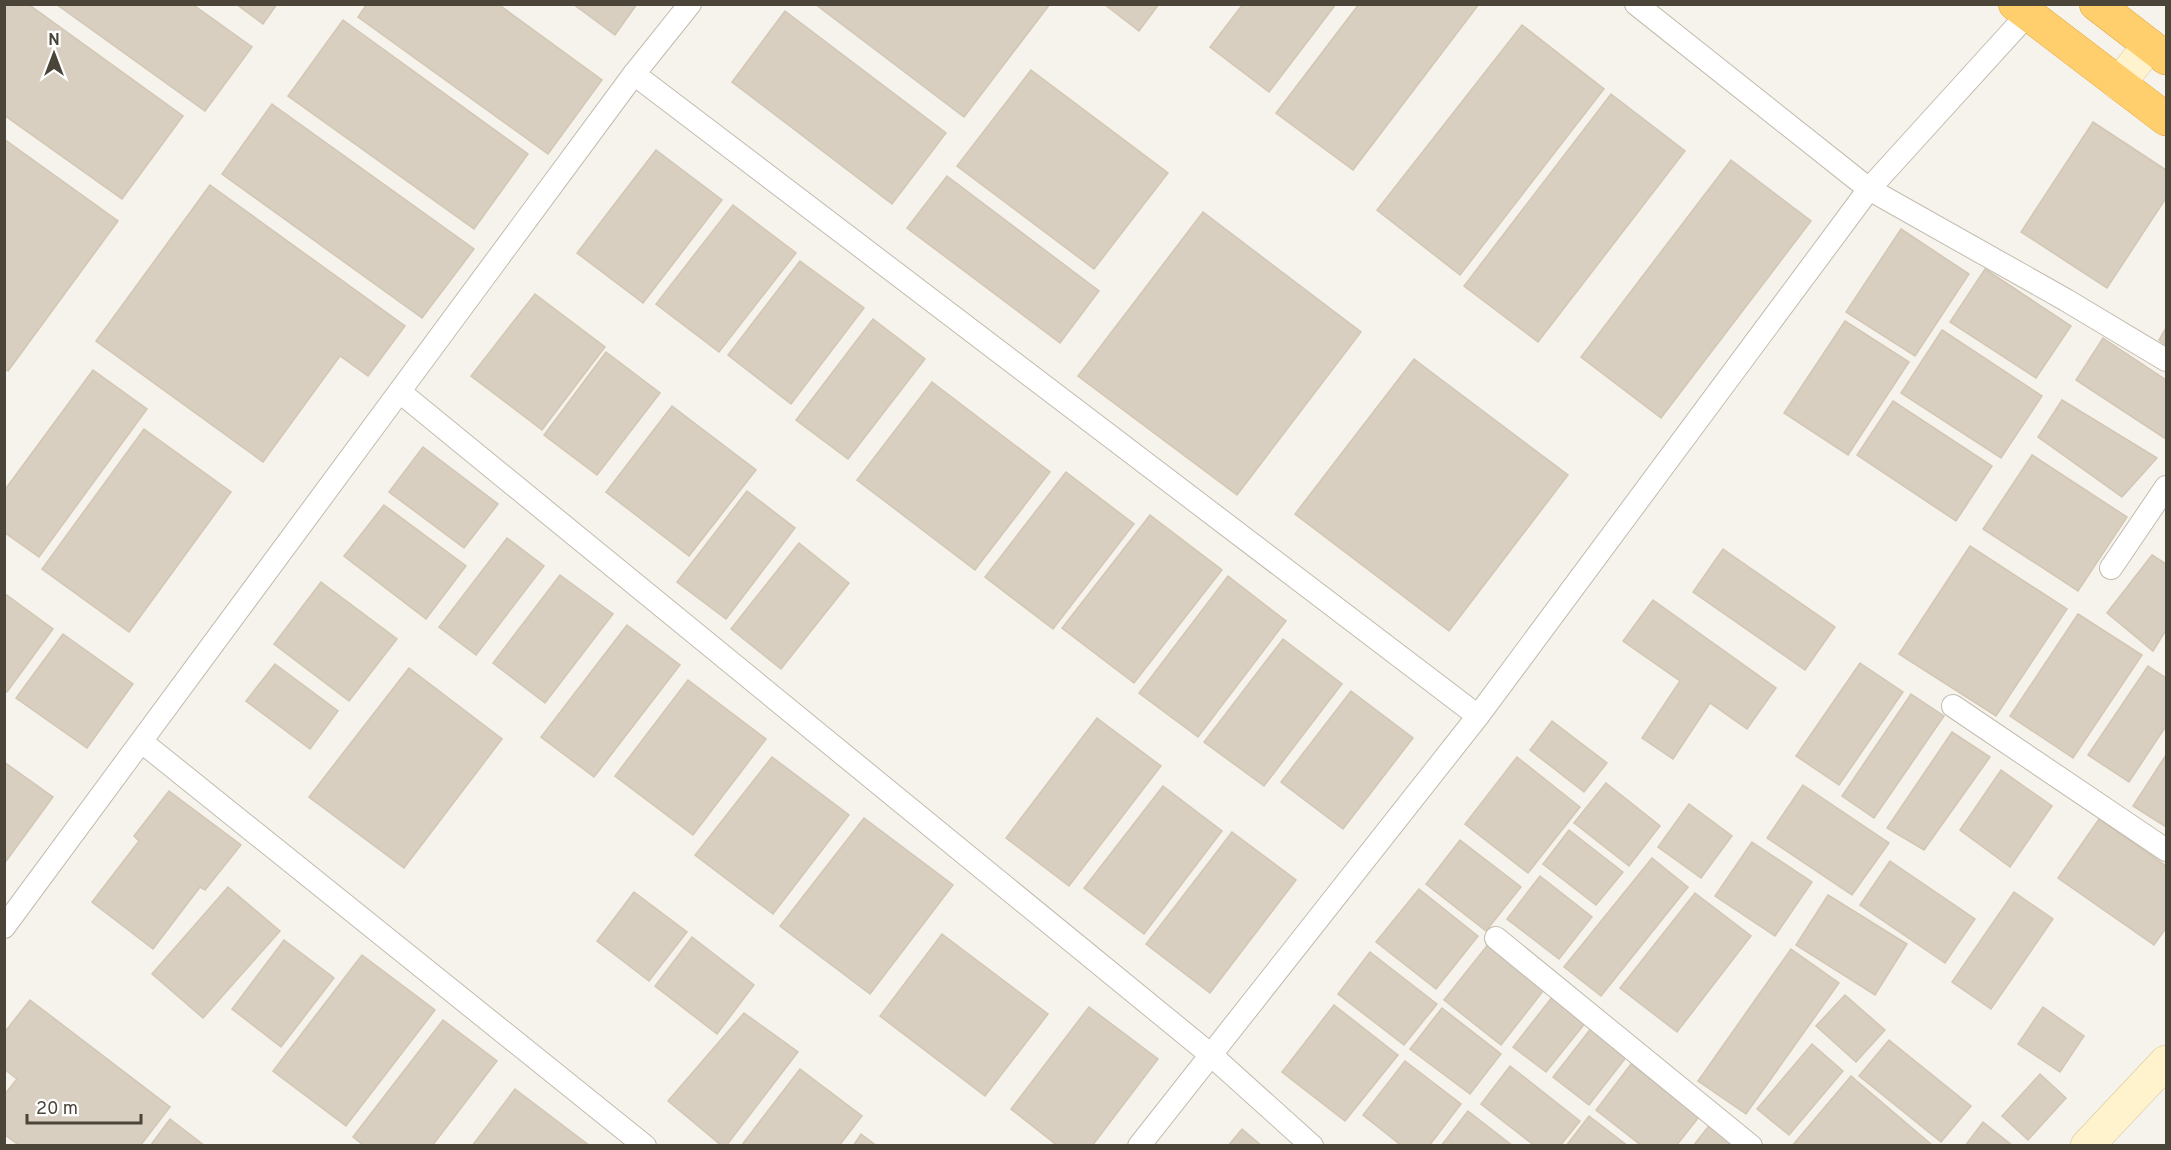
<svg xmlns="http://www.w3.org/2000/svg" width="2171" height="1150" font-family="Overpass,sans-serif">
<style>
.building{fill:#d8cfc1;stroke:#d3c7b4;stroke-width:1.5}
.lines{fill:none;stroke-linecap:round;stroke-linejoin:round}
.lane-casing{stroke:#c2bbae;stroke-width:24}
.secondary-casing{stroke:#d6c79b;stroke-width:34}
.highway-casing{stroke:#e0a43c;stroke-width:34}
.lane{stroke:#fff;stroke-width:22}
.secondary{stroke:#fff3cd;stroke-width:33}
.highway{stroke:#ffcf6e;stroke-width:33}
</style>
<rect width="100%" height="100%" fill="#f6f3ec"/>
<g class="building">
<path d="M4,4H28L183,116L122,199L4,115Z"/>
<path d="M56,4H192L252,47L205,111Z"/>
<path d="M236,4H277L263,24Z"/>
<path d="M367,4H498L602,80L548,154L358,17Z"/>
<path d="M573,4H637L615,35Z"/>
<path d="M815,4H1050L964,117Z"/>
<path d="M1104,4H1159L1139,31Z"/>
<path d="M1243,4H1336L1269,92L1210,47Z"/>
<path d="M1359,4H1479L1353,170L1276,113Z"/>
<path d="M785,11L946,133L892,204L732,82Z"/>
<path d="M343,20L528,154L474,229L288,96Z"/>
<path d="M1522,25L1604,89L1460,275L1377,210Z"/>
<path d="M1031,70L1168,173L1094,269L957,166Z"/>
<path d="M1611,94L1685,151L1538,342L1464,286Z"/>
<path d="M272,104L474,249L422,318L222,174Z"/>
<path d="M2093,122L2166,170V198L2107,288L2021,232Z"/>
<path d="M4,139L118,221L8,371L4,369Z"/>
<path d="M656,150L722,200L643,303L577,253Z"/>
<path d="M1731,160L1811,221L1661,418L1581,357Z"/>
<path d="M947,176L1099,291L1060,343L907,228Z"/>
<path d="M210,185L405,326L368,376L340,356L263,462L96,341Z"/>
<path d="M733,205L796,253L719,352L656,304Z"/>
<path d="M1203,212L1361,332L1237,495L1078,376Z"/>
<path d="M1901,229L1969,274L1915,356L1846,312Z"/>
<path d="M800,261L864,308L791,404L728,355Z"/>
<path d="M1985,269L2071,326L2036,378L1950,322Z"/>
<path d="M535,294L605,347L542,430L471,376Z"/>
<path d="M873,319L925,359L848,459L796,420Z"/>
<path d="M1845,321L1909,362L1848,455L1784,413Z"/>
<path d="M2166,328V345L2159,340Z"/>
<path d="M1942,330L2042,396L2001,458L1901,393Z"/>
<path d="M2103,338L2166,380V439L2076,380Z"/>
<path d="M606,352L660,393L597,475L544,435Z"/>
<path d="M1414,359L1568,475L1449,631L1295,514Z"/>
<path d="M93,370L147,409L39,557L4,532V491Z"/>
<path d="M932,382L1050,472L975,570L857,480Z"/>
<path d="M2062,400L2157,458L2122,497L2038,437Z"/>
<path d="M1893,401L1992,466L1956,521L1857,455Z"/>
<path d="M672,406L756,470L689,556L606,492Z"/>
<path d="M144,429L231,492L129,632L42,569Z"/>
<path d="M423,447L498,504L464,548L389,492Z"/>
<path d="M2032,455L2127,517L2078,591L1983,529Z"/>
<path d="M1066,472L1134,524L1053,629L985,577Z"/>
<path d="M747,491L795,528L726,619L677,582Z"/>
<path d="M384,505L466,566L426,619L344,556Z"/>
<path d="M1150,515L1222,570L1134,683L1062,628Z"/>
<path d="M507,538L544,566L476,655L439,627Z"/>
<path d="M799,543L849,583L781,669L731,629Z"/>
<path d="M1970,546L2067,609L1996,716L1899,654Z"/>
<path d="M1723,549L1835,627L1805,670L1693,592Z"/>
<path d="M2152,555L2166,564V630L2153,651L2107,613Z"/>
<path d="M560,575L613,614L545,703L493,663Z"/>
<path d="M1228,576L1286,621L1198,737L1139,693Z"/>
<path d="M321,582L397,639L349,701L274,644Z"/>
<path d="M4,593L53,629L7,692L4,690Z"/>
<path d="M1653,600L1776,688L1747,729L1710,703L1673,759L1642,738L1680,681L1623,641Z"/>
<path d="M2078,614L2142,655L2073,758L2010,716Z"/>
<path d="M627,625L680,665L594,777L541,737Z"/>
<path d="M63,634L133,684L87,748L16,698Z"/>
<path d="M1283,639L1342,684L1264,786L1204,742Z"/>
<path d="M1860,663L1903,692L1839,785L1796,756Z"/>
<path d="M275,664L338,711L310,749L246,701Z"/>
<path d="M2148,666L2166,678V726L2129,782L2088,755Z"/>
<path d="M409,668L502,739L404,868L309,797Z"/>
<path d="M688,680L766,739L693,835L615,776Z"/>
<path d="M1351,691L1413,738L1343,829L1281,782Z"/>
<path d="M1911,694L1944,716L1874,818L1842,796Z"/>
<path d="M1097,718L1161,766L1069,886L1006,838Z"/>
<path d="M1552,721L1607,763L1584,792L1530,750Z"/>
<path d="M1952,732L1990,757L1924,850L1887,828Z"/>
<path d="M2166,755V827L2133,806Z"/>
<path d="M772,757L849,815L773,914L695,855Z"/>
<path d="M1517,757L1580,807L1528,873L1465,824Z"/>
<path d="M4,762L53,797L4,864Z"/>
<path d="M2001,770L2052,806L2010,867L1960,830Z"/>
<path d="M1606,783L1660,826L1629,866L1574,823Z"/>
<path d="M1803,785L1889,843L1852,895L1767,838Z"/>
<path d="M1163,786L1222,831L1144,934L1084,888Z"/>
<path d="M169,791L241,845L205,890L200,887L153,949L92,902L139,841L134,836Z"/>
<path d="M1689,804L1732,836L1701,878L1658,847Z"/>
<path d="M864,818L953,885L870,994L780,926Z"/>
<path d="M2099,819L2166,866V928L2154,945L2058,878Z"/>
<path d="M1569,830L1623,872L1596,905L1543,864Z"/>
<path d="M1232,832L1296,880L1210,993L1146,944Z"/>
<path d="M1460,840L1521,887L1486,931L1426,884Z"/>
<path d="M1752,842L1812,882L1775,936L1715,896Z"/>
<path d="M1652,858L1688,887L1601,996L1564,967Z"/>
<path d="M1890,861L1975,919L1945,963L1860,905Z"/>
<path d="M1540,876L1592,917L1559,959L1507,919Z"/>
<path d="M228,887L280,931L203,1018L152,974Z"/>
<path d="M1419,889L1478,936L1436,989L1376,942Z"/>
<path d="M634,892L687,932L649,981L597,941Z"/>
<path d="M2014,892L2053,919L1991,1009L1952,982Z"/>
<path d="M1695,893L1751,936L1677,1032L1620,988Z"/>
<path d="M1828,895L1907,944L1875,995L1796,945Z"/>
<path d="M942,934L1048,1014L985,1096L880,1016Z"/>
<path d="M692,937L754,985L717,1034L655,986Z"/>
<path d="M284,940L334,978L281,1047L232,1009Z"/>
<path d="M1490,942L1547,986L1501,1045L1444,1000Z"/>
<path d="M1791,949L1839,983L1746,1114L1698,1081Z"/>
<path d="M1370,952L1437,1004L1404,1045L1338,994Z"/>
<path d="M362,955L435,1010L346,1126L273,1071Z"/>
<path d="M1845,995L1885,1030L1856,1062L1816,1026Z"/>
<path d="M1553,996L1586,1022L1546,1072L1513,1047Z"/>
<path d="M30,1000L170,1107L140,1146H20L4,1134V1095L17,1079L4,1069V1033Z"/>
<path d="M1334,1005L1398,1055L1345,1121L1282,1072Z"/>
<path d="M1089,1007L1158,1059L1092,1146H1058L1011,1109Z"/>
<path d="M2043,1007L2084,1036L2060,1072L2018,1044Z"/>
<path d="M1442,1008L1501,1054L1470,1094L1410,1049Z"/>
<path d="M744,1013L798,1052L726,1146H722L668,1101Z"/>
<path d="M443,1020L497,1061L432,1146H364L353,1137Z"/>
<path d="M1592,1027L1628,1055L1589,1105L1553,1077Z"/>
<path d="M1889,1040L1971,1106L1941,1142L1859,1076Z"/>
<path d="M1812,1044L1843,1071L1789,1135L1757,1109Z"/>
<path d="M1405,1061L1461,1104L1429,1146H1402L1363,1115Z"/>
<path d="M1631,1064L1699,1117L1676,1146H1642L1596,1110Z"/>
<path d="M1510,1066L1580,1121L1560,1146H1535L1481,1104Z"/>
<path d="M800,1069L862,1116L839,1146H741Z"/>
<path d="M2040,1074L2066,1098L2028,1140L2002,1116Z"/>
<path d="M1851,1076L1932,1145L1792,1146Z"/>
<path d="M515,1089L590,1146H472Z"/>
<path d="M1468,1111L1513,1146H1441Z"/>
<path d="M1589,1116L1628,1146H1566Z"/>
<path d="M170,1119L205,1146H150Z"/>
<path d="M1712,1122L1741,1146H1693Z"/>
<path d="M1983,1122L2013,1146H1965Z"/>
<path d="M1242,1129L1262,1146H1228Z"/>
<path d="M861,1134L877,1146H853Z"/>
</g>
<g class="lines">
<defs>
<g id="lane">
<path d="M1636,4L1869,189L2066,300L2166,360"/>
<path d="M634,74L1478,716"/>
<path d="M400,392L1211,1055L1312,1146"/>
<path d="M2111,568L2166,487"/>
<path d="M1953,706L2166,850"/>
<path d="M142,742L645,1146"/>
<path d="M4,927L634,74L690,4"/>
<path d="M1496,938L1751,1146"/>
<path d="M1139,1146L1478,716L1869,189L2027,15"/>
</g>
<g id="secondary">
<path d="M2119,84L2149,45"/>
<path d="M2087,1146L2166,1062"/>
</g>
<g id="highway">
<path d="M2015,4L2166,119"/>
<path d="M2096,4L2166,58"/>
</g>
</defs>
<use href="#lane" class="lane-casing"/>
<use href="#secondary" class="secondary-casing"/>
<use href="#highway" class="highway-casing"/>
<use href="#lane" class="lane"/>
<use href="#secondary" class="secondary"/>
<use href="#highway" class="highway"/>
</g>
<rect width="2171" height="1150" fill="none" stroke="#4b4439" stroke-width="12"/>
<g transform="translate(54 54)" stroke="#ffffff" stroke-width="4.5" paint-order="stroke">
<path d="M0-4.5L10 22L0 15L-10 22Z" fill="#4b4439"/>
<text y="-9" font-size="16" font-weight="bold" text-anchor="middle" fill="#4b4439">N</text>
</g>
<path d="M27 1114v9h114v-9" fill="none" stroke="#4b4439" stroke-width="3"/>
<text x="36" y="1114" font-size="18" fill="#4b4439" stroke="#ffffff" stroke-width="4.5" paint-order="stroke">20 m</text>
</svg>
